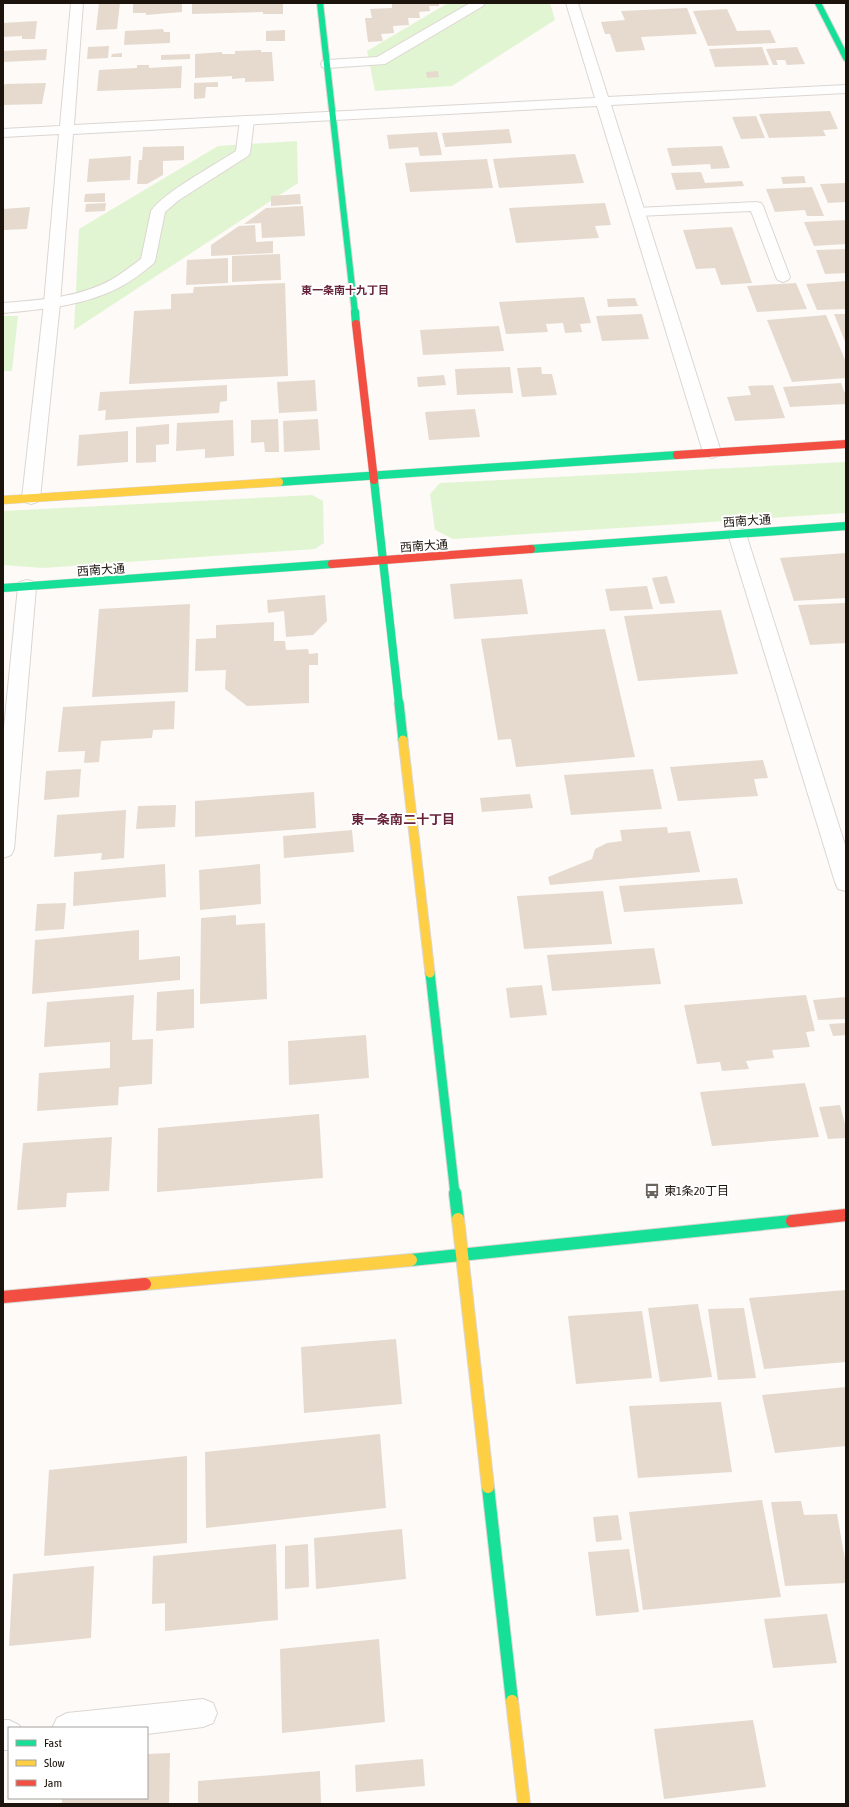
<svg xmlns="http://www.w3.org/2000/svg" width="849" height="1807" font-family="'Asap Condensed','Noto Sans JP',sans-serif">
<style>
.green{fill:#e2f5d2}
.building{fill:#e6dace}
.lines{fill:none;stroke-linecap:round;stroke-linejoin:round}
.lane-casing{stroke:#dcd6d1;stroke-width:2}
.street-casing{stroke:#dcd6d1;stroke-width:2}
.fast-far3-casing{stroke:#dcd6d1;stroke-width:8}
.fast-far2-casing{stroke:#dcd6d1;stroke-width:9}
.fast-far1-casing{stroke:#dcd6d1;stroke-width:11}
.fast-casing{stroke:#dcd6d1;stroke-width:14}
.slow-far2-casing{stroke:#dcd6d1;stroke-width:9}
.slow-far1-casing{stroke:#dcd6d1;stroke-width:11}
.slow-casing{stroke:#dcd6d1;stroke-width:14}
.jam-far1-casing{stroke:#dcd6d1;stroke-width:9}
.jam-casing{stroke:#dcd6d1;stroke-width:14}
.lane{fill:#fffefe;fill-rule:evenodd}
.street{fill:#fffefe;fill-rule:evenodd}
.fast-far3{stroke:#16e098;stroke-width:6}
.fast-far2{stroke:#16e098;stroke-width:8}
.fast-far1{stroke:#16e098;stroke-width:9}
.fast{stroke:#16e098;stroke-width:12}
.slow-far2{stroke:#ffcf43;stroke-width:8}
.slow-far1{stroke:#ffcf43;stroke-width:9}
.slow{stroke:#ffcf43;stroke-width:12}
.jam-far1{stroke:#f24e42;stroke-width:8}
.jam{stroke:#f24e42;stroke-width:12}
.labels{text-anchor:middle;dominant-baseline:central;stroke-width:4;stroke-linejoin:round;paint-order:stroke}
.far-neighbourhood-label{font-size:11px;font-weight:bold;fill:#672339;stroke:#fff}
.street-label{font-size:12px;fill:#1b130c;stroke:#fff}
.poi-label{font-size:12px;fill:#1b130c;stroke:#fff;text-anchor:start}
.neighbourhood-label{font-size:13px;font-weight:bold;fill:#672339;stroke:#fff}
</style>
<rect width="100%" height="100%" fill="#fdfaf8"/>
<g class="green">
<path d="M448,3H550L555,20L452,86L375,91L367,51Z"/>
<path d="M297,141L298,183L74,330L79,229L218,146Z"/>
<path d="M3,316H18L12,371H3Z"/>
<path d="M846,462V513L453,539L435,530L430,494L440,483Z"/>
<path d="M312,495L323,501L324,543L315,549L43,568L3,565V511Z"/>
</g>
<g class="building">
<path d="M99,3H120L117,29L96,30Z"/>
<path d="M133,3H182V12L146,15V13H133Z"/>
<path d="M192,3H283V14H263V12L192,14Z"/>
<path d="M403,3H439V6H429L430,11L419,12L420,18H408L409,25L393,26L394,33L381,34L383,41L368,42L365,18H372L370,9L392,8V4Z"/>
<path d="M687,8L697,34L641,37L645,50L616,52L610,34H605L601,22L625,20L621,11Z"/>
<path d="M727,9L737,31L770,30L776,43L708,46L693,11Z"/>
<path d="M37,21L35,39H22V36L3,37V23Z"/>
<path d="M163,29L164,32H170V43L124,45L125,31Z"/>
<path d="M285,30V41H266V31Z"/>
<path d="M109,46L108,58L87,59L88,47Z"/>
<path d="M762,47L769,65L715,67L709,49Z"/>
<path d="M797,47L805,64L787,65L785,60H776L778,65H773L766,49Z"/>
<path d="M47,49L46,60L3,62V51Z"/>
<path d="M261,50V52H272L274,81L245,82V78L232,79V76L195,78V54L222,52V54H235V51Z"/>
<path d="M122,53V57H111L112,54Z"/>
<path d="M190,54V59L161,60V55Z"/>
<path d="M137,65H149V68L182,66L181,88L97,91L99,70L137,68Z"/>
<path d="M438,71L439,77L427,78L426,72Z"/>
<path d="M218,82V87H206L205,98L194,99V83Z"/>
<path d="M46,83L42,104L3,105V87L5,84Z"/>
<path d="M830,111L838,129L823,130L826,136L769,138L759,114Z"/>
<path d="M756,116L765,138L741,139L732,117Z"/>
<path d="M509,129L512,143L445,147L442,133Z"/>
<path d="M437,132L442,155L420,156L418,147L389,149L387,135Z"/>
<path d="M184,146V160L163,161V175L147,184H137L139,160H142L143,147Z"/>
<path d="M722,146L730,168L711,169L710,164L672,166L667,148Z"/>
<path d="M575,154L584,183L499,188L493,159Z"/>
<path d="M131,156L130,180L87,182L89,159Z"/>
<path d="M487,159L493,188L410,192L405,163Z"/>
<path d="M701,172L705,183L742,181L744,186L676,190L671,173Z"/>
<path d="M804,176L806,183L783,184L781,177Z"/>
<path d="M846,183V202L828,203L820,184Z"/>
<path d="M812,187L824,216H807L805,210L775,212L766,189Z"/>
<path d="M105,193V202H84L85,194Z"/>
<path d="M300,194L301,204L271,206V196Z"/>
<path d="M106,203L105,211L85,212L86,204Z"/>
<path d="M605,203L611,225L595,226L599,238L516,243L509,208Z"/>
<path d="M303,206L305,236L262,238L261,223L244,224L266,208Z"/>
<path d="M30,207L27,229L3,230V209Z"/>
<path d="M846,220V244L814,246L804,222Z"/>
<path d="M255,225L256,242L273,241V253L211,256V245L239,226Z"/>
<path d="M732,227L752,283L721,285L715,268L696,269L683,230Z"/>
<path d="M846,249V273L825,274L816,250Z"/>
<path d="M280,254L281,280L232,282V256Z"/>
<path d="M228,258V283L186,285L187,260Z"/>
<path d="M846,281V309L817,310L806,284Z"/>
<path d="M285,283L288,376L129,384L134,311L171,309V294L193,293L194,287Z"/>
<path d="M796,283L807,309L757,312L747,286Z"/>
<path d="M584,297L591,323L580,324L582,332L565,333L563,323L546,324L548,332L506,334L499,302Z"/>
<path d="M635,298L638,306L608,307L607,299Z"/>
<path d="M642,314L649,339L602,341L596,316Z"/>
<path d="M834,314H846V344Z"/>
<path d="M826,315L846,362V378L792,382L767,320Z"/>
<path d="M499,326L504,351L423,355L420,330Z"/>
<path d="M510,367L513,393L457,395L455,369Z"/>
<path d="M541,367L542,374H552L557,395L522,397L517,368Z"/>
<path d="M444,375L446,385L418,387L417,377Z"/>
<path d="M315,380L317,411L279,413L277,382Z"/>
<path d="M841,383L846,396V404L790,407L783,387Z"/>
<path d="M227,385V401L220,402L219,413L105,420L106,410L98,411L100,392Z"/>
<path d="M773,385L785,418L735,421L727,397L751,395L748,386Z"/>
<path d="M475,409L480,437L429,440L425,412Z"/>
<path d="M278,419L279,452H265L264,442L251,443V420Z"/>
<path d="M318,419L320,450L284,452L283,421Z"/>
<path d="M233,420L234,456L205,458V449L176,451L177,423Z"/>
<path d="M169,424V444L156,445V462L136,463V427Z"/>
<path d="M128,431V462L77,466L79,435Z"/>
<path d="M846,553V598L794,601L780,558Z"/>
<path d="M667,576L675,603L660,604L652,578Z"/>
<path d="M522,579L528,614L454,619L450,584Z"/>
<path d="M647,586L653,609L610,611L605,589Z"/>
<path d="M325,595L327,621L313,635L286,637L284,611L268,613L267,600Z"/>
<path d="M846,603V643L810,645L798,605Z"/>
<path d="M190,604L188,692L92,697L99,609Z"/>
<path d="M721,610L738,674L638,681L624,616Z"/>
<path d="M274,622V641H285L286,650L308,649L309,654L318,653V665H309V703L247,706L225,689L226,670L195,671L196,639L216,638V625Z"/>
<path d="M605,629L635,757L516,767L511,739L498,740L481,639Z"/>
<path d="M175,701L174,729L153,730L152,738L101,741L99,762L84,763L85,751L58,752L63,707Z"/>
<path d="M763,760L768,778L754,779L758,796L678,801L670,767Z"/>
<path d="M81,769L79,797L44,800L46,771Z"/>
<path d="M653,769L662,809L571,815L564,775Z"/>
<path d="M314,792L316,828L195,837V801Z"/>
<path d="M530,794L533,808L482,812L480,798Z"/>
<path d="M176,805L175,827L136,829L138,806Z"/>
<path d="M126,810L124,858L101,860L102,853L54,857L57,815Z"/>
<path d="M667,827L668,833L690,831L700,872L550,885L548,877L592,859L595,849L607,843L622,841L620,830Z"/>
<path d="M352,830L354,852L284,858L283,836Z"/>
<path d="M165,864L166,897L73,906L74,872Z"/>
<path d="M260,864L261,904L200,910L199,870Z"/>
<path d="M737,878L743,904L624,912L619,886Z"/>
<path d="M603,891L612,944L524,949L517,896Z"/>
<path d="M66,903L64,929L35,931L37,904Z"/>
<path d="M236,915V925L265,923L267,999L200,1004L201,918Z"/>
<path d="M139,930V960L180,956V980L32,994L35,940Z"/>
<path d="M654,948L661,984L552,991L547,955Z"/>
<path d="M542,985L547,1015L510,1018L506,988Z"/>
<path d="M194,989V1028L156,1031L157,992Z"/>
<path d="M134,995L132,1040L153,1039L152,1084L119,1087L118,1105L37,1111L39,1073L110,1068V1042L44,1047L47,1002Z"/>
<path d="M806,995L815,1031L806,1032L810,1047L772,1050L774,1058L746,1061L749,1069L722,1071L720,1062L697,1064L684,1005Z"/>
<path d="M846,997V1019L818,1020L813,1000Z"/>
<path d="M846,1023V1035L833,1036L829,1024Z"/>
<path d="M366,1035L369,1078L289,1085L288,1041Z"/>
<path d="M805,1083L819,1137L712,1146L700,1092Z"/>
<path d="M840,1105L846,1128V1138L828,1139L819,1107Z"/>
<path d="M319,1114L323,1178L157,1192L158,1128Z"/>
<path d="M112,1137L109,1191L67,1193L66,1207L17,1210L23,1143Z"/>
<path d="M846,1290V1362L764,1369L749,1298Z"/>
<path d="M698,1304L712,1377L660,1382L648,1308Z"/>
<path d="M744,1308L756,1378L718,1380L708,1309Z"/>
<path d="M642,1311L652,1378L576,1384L568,1316Z"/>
<path d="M396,1339L402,1404L304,1413L301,1347Z"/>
<path d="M846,1387V1446L775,1453L762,1395Z"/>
<path d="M721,1402L732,1472L638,1478L629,1406Z"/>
<path d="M380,1434L386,1508L206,1528L205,1452Z"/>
<path d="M187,1456V1543L44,1556L49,1470Z"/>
<path d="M762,1500L781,1597L643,1610L629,1512Z"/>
<path d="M801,1501L804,1515L837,1514L846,1565V1583L785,1586L771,1502Z"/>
<path d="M618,1515L622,1540L596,1542L593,1517Z"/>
<path d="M402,1529L406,1579L316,1589L314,1538Z"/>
<path d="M276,1544L278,1620L165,1631V1603L152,1604L153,1556Z"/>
<path d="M308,1544L309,1587L285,1589V1546Z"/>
<path d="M629,1549L639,1612L596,1616L588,1552Z"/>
<path d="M94,1566L91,1638L9,1646L13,1574Z"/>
<path d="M827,1614L837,1663L773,1668L764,1619Z"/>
<path d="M379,1639L385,1722L282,1733L280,1649Z"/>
<path d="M753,1720L766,1787L664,1799L654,1729Z"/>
<path d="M170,1753L169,1804H62V1798H147V1754Z"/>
<path d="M423,1759L425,1786L356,1792L355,1765Z"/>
<path d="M320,1771L321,1804H198V1781Z"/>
</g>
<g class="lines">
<defs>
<g id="lane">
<path d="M470,3H485L483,6L385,64L327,68L322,67L321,64L322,61L327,60L377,57Z"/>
<path d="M247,116L252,117L254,120L250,153L248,156L179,200L165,212L155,261L153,264C143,272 132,281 120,287C84,306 43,309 3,313V303C39,300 78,298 111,280C121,274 131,266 141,259L151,211C164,192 215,165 236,151L240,120L242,117Z"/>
<path d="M756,202L761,203L763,206L790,277L788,280L783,282L778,280L776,277L751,211L637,216L632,215L630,212L632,209L637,208Z"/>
<path d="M203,1699L213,1703L217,1713L213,1723L203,1727L147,1734V1728H52L57,1718L67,1713Z"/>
<path d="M3,1720H9L19,1725L21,1728H9V1750H3Z"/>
</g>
<g id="street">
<path d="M71,3H83L74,125L595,98L566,3H578L608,97L846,85V93L611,105L721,452L718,456L712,458L706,456L703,452L597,106L73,134L60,303L40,498L37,502L31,504L25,502L22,498L44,303L59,134L3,137V129L60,126Z"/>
<path d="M737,528L743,529L746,534L846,848V891L838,889L835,882L728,534L731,529Z"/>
<path d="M27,580L34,582L36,587L14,849L11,855L3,858V738L18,587L20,582Z"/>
</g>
<g id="fast-far3">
<path d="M320,3L355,313"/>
<path d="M818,3L846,58"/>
</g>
<g id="fast-far2">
<path d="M355,312L356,324"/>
<path d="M374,480L399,704"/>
<path d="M279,482L677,455"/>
<path d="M531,549L846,526"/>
<path d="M3,588L332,564"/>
</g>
<g id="fast-far1">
<path d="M399,703L403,740"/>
<path d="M430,973L455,1194"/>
</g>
<g id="fast">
<path d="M455,1193L458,1219"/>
<path d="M411,1260L792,1221"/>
<path d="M488,1487L512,1701"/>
</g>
<path id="slow-far2" d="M3,500L279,482"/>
<path id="slow-far1" d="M403,740L430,973"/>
<g id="slow">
<path d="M458,1219L488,1487"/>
<path d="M145,1284L411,1260"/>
<path d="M512,1701L524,1804"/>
</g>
<g id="jam-far1">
<path d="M356,324L374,480"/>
<path d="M677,455L846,444"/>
<path d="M332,564L531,549"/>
</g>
<g id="jam">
<path d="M792,1221L846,1215"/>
<path d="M3,1297L145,1284"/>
</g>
</defs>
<use href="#lane" class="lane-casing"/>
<use href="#street" class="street-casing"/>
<use href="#fast-far3" class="fast-far3-casing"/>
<use href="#fast-far2" class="fast-far2-casing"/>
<use href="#fast-far1" class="fast-far1-casing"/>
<use href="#fast" class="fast-casing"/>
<use href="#slow-far2" class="slow-far2-casing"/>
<use href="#slow-far1" class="slow-far1-casing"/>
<use href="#slow" class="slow-casing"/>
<use href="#jam-far1" class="jam-far1-casing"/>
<use href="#jam" class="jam-casing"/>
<use href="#lane" class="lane"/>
<use href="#street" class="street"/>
<use href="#fast-far3" class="fast-far3"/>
<use href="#fast-far2" class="fast-far2"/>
<use href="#fast-far1" class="fast-far1"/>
<use href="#fast" class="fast"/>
<use href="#slow-far2" class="slow-far2"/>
<use href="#slow-far1" class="slow-far1"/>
<use href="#slow" class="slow"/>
<use href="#jam-far1" class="jam-far1"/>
<use href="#jam" class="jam"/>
</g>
<defs>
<symbol id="bus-bare" viewBox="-9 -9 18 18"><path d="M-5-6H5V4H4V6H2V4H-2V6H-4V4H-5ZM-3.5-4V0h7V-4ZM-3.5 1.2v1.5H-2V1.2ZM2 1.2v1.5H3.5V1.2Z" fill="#6a645f" stroke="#fff" stroke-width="2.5" paint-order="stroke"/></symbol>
</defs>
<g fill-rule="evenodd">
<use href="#bus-bare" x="641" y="1180" width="22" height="22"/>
</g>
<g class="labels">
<g class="far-neighbourhood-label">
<text x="345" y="290">東一条南十九丁目</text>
</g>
<g class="street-label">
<text transform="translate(747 521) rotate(-4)">西南大通</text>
<text transform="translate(424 546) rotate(-4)">西南大通</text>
<text transform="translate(101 570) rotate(-4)">西南大通</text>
</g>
<g class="poi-label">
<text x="664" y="1191">東1条20丁目</text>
</g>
<g class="neighbourhood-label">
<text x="403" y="819">東一条南二十丁目</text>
</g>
</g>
<rect width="849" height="1807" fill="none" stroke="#1b130c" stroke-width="8"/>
<rect x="8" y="1727" width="140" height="72" fill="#ffffff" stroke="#a4a19e"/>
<rect x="16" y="1740" width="20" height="6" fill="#16e098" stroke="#a4a19e"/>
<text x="44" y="1747" font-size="12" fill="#1b130c">Fast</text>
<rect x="16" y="1760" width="20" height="6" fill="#ffcf43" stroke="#a4a19e"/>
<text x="44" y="1767" font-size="12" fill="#1b130c">Slow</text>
<rect x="16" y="1780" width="20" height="6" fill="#f24e42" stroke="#a4a19e"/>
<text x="44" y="1787" font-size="12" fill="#1b130c">Jam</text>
</svg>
